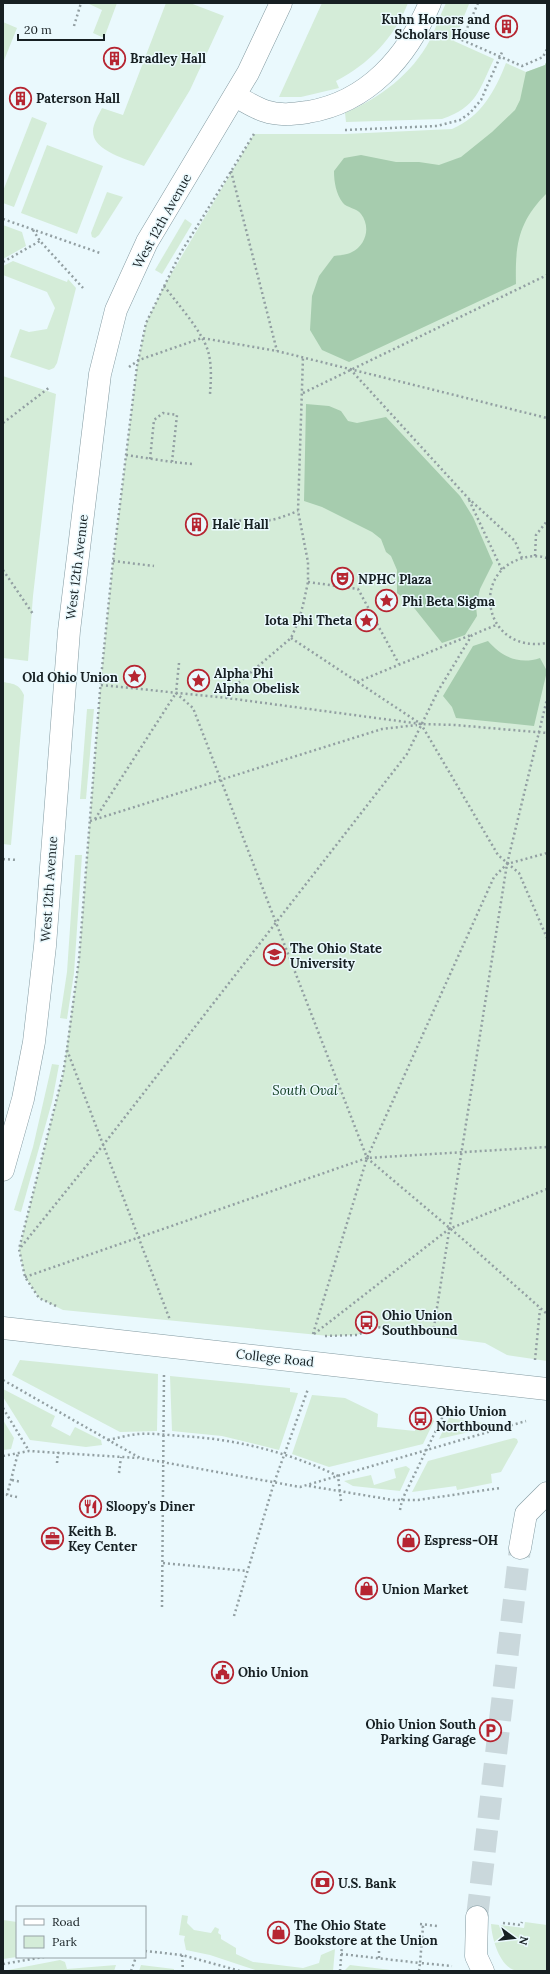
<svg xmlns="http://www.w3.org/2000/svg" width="550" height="1974" font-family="Lora,serif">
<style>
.green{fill:#d4ecd8}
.forest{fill:#a6ccae}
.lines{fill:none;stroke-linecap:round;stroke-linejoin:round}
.minor-tunnel{stroke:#cad8dc;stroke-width:22;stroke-dasharray:22 11;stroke-linecap:butt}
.minor-casing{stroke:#839aa1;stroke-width:23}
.path{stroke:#929fa2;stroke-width:2.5;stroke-dasharray:2 3;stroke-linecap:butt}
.minor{stroke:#fff;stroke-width:22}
.labels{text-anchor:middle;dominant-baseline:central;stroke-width:3;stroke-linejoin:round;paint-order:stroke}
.poi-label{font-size:13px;font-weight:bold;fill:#172023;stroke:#eaf9fd;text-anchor:start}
.street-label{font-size:13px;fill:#172023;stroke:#eaf9fd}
.park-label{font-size:13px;font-style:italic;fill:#083518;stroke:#eaf9fd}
</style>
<rect width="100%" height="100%" fill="#eaf9fd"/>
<g class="green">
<path d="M87,3H117L104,38L93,33L102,10Z"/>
<path d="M166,3H190L224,16L190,90L144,166C129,160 92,151 93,131C93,124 99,114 102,108L123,115Z"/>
<path d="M322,3H408C394,38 369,64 336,81L339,88L301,97H279Z"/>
<path d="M446,3L469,4L454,41L494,59C479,90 477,107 442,119L346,122L345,113C380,98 412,74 430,40C436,28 440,15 446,3Z"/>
<path d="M3,22L17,28L3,63Z"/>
<path d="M547,60V1361L507,1355L485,1343L440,1337L433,1333L376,1327L357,1335L329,1336L63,1310L39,1298L25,1277L19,1249L63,1074L79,959L101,678L113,561L137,366L146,323L164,286L254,134H345L452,129C481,117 495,91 506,63L526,72L545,65Z"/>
<path d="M32,117L47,123L14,207L3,203V191Z"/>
<path d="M47,145L103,166L77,234L21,213Z"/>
<path d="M107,192L123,197L99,235L95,238L92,237L91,233Z"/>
<path d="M185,219L192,224L162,274L155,270Z"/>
<path d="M3,225L22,232L26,246L3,259Z"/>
<path d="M13,261L67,282L68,279L76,288L57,363L54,368L49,370L10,357L20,329L29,332L47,329L55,308L47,292L3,275V266Z"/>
<path d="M3,376L56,394L33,596L28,661L3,658Z"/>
<path d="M3,682C14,684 19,684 24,695L11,845L3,844Z"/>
<path d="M87,709H94L86,799H80Z"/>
<path d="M75,855H82L74,973L67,1019L60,1018L67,972Z"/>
<path d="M52,1064L59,1065L52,1102L21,1212L14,1210L33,1147Z"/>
<path d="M20,1360L158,1374L157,1431L120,1432L12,1375Z"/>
<path d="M170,1376L290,1388V1392L298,1393L279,1450L222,1436L172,1431Z"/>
<path d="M3,1389L55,1416L51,1426L70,1436L75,1427L101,1440L102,1445L86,1447L30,1440L3,1397Z"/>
<path d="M312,1395L345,1398L378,1414L377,1427L415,1431L417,1414L432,1417L434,1421L423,1444L329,1467L292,1454Z"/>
<path d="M449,1418L483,1423L485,1426L482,1429L439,1439Z"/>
<path d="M3,1420L14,1438L11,1449L3,1450Z"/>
<path d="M514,1438L517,1439L518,1442L501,1472L491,1474L492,1483L457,1490L456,1486L412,1492L428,1461Z"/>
<path d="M406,1466L410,1469L400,1491L353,1486L344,1481L371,1475L374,1485L396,1478L394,1469Z"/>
<path d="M182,1915L188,1916L187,1923L194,1930L211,1933L215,1927L219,1929L218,1933L221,1935V1939L236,1948V1954L253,1962L303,1968L319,1963L321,1955L335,1949L333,1971H258L210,1955L186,1950L184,1940L185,1936L179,1935Z"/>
<path d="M3,1920L17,1922V1957L3,1959Z"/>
<path d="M525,1922L547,1925V1971C538,1971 527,1972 518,1971C500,1969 492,1939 491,1924L524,1928Z"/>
<path d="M60,1960L65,1962L67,1969L116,1965L114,1971H3Z"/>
<path d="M141,1965L174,1969V1971H139Z"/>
<path d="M350,1965L391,1970V1971H344Z"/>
</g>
<g class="forest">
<path d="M547,60V193C518,222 515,245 516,284L349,362L322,350L310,330L312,296L319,276L334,256C340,255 347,255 352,252C366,245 371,227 361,214C357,208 347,208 343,203C336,194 334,182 334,171L344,158L361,155L396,162H419L439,165L461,157L492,132L515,110L520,100L526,72L545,65Z"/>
<path d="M306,404L329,406L341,411L348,421L357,423L386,417L460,496L473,517L493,563L480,589L476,606L477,616L465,635L442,643L411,604L397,593V570L391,556L386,552L381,539L372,532L322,507L304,501Z"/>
<path d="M488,641C502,657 519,665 540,658L547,671L534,726L456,718L452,707L443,696L473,646Z"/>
</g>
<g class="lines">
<path class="minor-tunnel" d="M477,1917L520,1548"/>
<defs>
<g id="minor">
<path d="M235,96C245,101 255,108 265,111C279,116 294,114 308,112C368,102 407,57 430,3"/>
<path d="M3,1170L23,1099L34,1042L45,946L69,631L100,374L116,310L147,242L248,73L281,3"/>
<path d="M3,1328L547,1389"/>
<path d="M520,1548L526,1514L547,1493"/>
<path d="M477,1917L476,1956L483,1971"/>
</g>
</defs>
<use href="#minor" class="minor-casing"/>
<g class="path">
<path d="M478,3L462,40L522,66L543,57L547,49"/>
<path d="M74,26L81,3"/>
<path d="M345,130L437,126L460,120L470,113L481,100L503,50"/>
<path d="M231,171L277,351"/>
<path d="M3,219L100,253"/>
<path d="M33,230L40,241L83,288"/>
<path d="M3,262L40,241"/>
<path d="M164,286C177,303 202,331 208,351C212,365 211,380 210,394"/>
<path d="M129,367L139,360L202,338L277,351L547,418"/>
<path d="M350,369L468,498L515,541L522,558"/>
<path d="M303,393L547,275"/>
<path d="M3,423L50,387"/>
<path d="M126,455L172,462"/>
<path d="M150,459L154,420L163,413L177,415L172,462L193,464"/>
<path d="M469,500L502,570"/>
<path d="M234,520C264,523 270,522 298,511"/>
<path d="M535,556L536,535L547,521"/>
<path d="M547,558C538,555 528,556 520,559C470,575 485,654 547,643"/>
<path d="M113,561L154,566"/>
<path d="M3,570L33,614"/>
<path d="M308,582L358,589L399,664"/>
<path d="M291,638L421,724L498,855L519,873L547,938"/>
<path d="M179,663L176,693L193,708L367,1158L465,1241L547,1314"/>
<path d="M357,682L471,635"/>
<path d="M101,685L227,698L421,724L455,725L547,733"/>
<path d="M227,698L229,691L291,638L299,620L304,601L308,582V562L298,511L303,357"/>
<path d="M95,819L176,693"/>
<path d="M90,821L382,729L417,725"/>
<path d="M3,859L17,860"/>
<path d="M67,1050L170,1320"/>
<path d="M21,1247L104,1144L407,754L438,691L472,635L496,625"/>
<path d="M25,1277L367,1158L547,1147"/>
<path d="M56,1306L39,1298L25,1277L19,1249L63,1074L67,1049L79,959L101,678L113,561L137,366L146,323L180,254L254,134"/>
<path d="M313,1334L367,1158L494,877L507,864L547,853"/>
<path d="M314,1334L449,1229L547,1189"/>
<path d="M325,1336L357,1335L376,1327L433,1333L507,864L547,699"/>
<path d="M535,1360L540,1309"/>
<path d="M3,1380L140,1458L300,1487L526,1421"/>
<path d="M3,1408L29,1451"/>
<path d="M108,1440C118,1438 128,1435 138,1434C152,1433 167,1435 181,1436C236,1439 288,1452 338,1476L341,1501"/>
<path d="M3,1456L29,1451L138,1458"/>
<path d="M57,1463L58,1452"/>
<path d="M119,1473L121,1457"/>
<path d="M12,1480L21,1482"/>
<path d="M309,1486L393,1500H418L500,1488"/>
<path d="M17,1497L7,1495L18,1453"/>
<path d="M400,1510L402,1500L444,1414"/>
<path d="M163,1563L247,1571"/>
<path d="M162,1607L164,1373"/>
<path d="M234,1616L274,1483L308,1389"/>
<path d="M503,1923L521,1925L522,1922"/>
<path d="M420,1924L437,1926"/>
<path d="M145,1951L182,1955L240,1971"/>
<path d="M341,1954L420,1963L423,1927L419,1926"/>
<path d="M182,1955L183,1971"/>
<path d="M379,1958V1950"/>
<path d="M3,1964L44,1957"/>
<path d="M131,1971L136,1957"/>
<path d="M340,1971L342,1945"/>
<path d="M419,1971L420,1963L452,1966"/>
</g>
<use href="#minor" class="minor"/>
</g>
<defs>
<symbol id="building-ring" viewBox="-11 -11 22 22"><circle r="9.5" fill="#eaf9fd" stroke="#b62531" stroke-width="1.5"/><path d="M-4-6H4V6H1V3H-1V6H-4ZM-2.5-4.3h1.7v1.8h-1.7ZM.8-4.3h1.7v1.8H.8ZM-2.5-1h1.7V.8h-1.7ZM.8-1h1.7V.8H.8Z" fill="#b62531"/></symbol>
<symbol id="theatre-ring" viewBox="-11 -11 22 22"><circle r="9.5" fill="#eaf9fd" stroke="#b62531" stroke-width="1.5"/><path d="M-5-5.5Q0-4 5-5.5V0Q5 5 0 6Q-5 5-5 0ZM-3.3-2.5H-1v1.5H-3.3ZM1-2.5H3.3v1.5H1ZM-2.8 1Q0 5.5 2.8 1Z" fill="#b62531"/></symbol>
<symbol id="sight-ring" viewBox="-11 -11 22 22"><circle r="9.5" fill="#eaf9fd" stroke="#b62531" stroke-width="1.5"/><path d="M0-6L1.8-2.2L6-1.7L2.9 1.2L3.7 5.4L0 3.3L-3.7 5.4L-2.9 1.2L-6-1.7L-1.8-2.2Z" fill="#b62531"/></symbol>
<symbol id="university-ring" viewBox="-11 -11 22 22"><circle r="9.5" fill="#eaf9fd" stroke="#b62531" stroke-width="1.5"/><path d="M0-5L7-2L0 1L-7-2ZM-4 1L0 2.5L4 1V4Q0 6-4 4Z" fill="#b62531"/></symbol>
<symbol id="bus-ring" viewBox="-11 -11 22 22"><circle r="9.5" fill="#eaf9fd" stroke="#b62531" stroke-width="1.5"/><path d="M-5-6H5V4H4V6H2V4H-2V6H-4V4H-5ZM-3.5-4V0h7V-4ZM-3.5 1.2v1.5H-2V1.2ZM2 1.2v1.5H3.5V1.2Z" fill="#b62531"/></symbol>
<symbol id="restaurant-ring" viewBox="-11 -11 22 22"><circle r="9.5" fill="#eaf9fd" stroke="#b62531" stroke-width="1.5"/><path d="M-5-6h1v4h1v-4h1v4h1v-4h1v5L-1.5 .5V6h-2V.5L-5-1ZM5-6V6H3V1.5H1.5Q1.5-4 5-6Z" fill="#b62531"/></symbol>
<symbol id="office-ring" viewBox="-11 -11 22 22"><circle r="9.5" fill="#eaf9fd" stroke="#b62531" stroke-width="1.5"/><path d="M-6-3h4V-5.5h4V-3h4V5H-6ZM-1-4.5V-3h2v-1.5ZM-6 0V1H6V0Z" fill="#b62531"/></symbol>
<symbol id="shop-ring" viewBox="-11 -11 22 22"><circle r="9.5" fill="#eaf9fd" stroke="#b62531" stroke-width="1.5"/><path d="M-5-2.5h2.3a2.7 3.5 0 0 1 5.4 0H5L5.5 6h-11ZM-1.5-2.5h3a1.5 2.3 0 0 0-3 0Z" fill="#b62531"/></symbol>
<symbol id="civic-ring" viewBox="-11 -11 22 22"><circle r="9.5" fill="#eaf9fd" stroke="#b62531" stroke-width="1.5"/><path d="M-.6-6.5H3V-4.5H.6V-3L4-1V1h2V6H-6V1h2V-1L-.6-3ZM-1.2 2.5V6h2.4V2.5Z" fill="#b62531"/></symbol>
<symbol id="parking-ring" viewBox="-11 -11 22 22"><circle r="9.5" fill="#eaf9fd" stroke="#b62531" stroke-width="1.5"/><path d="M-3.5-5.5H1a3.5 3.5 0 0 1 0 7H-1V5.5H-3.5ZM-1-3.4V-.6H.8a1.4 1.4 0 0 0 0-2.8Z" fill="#b62531"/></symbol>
<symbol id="bank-ring" viewBox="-11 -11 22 22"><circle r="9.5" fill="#eaf9fd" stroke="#b62531" stroke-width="1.5"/><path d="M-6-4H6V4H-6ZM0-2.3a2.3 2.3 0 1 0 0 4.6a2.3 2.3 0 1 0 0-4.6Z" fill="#b62531"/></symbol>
</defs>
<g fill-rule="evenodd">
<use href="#building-ring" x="494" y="14" width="25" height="25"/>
<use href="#building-ring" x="102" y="46" width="25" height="25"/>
<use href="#building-ring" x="8" y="86" width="25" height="25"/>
<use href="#building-ring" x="184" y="512" width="25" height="25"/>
<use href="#theatre-ring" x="330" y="566" width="25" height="25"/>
<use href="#sight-ring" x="374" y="588" width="25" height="25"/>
<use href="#sight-ring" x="354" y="608" width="25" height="25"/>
<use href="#sight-ring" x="122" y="664" width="25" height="25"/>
<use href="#sight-ring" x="186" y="668" width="25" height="25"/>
<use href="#university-ring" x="262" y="942" width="25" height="25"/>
<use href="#bus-ring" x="354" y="1310" width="25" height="25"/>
<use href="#bus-ring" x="408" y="1406" width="25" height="25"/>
<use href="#restaurant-ring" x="78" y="1494" width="25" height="25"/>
<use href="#office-ring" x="40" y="1526" width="25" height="25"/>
<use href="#shop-ring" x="396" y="1528" width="25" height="25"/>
<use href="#shop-ring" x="354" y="1576" width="25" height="25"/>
<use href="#civic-ring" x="210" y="1660" width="25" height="25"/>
<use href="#parking-ring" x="478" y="1718" width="25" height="25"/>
<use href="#bank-ring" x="310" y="1870" width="25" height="25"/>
<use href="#shop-ring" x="266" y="1920" width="25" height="25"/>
</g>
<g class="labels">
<g class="poi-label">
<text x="490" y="19" text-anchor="end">Kuhn Honors and<tspan x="490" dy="15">Scholars House</tspan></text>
<text x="130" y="58">Bradley Hall</text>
<text x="36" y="98">Paterson Hall</text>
<text x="212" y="524">Hale Hall</text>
<text x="358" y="579">NPHC Plaza</text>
<text x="402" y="601">Phi Beta Sigma</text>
<text x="352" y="620" text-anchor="end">Iota Phi Theta</text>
<text x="214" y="673">Alpha Phi<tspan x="214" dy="15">Alpha Obelisk</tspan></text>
<text x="118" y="677" text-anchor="end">Old Ohio Union</text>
<text x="290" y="948">The Ohio State<tspan x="290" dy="15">University</tspan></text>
<text x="382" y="1315">Ohio Union<tspan x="382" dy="15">Southbound</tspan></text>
<text x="436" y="1411">Ohio Union<tspan x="436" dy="15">Northbound</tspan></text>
<text x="106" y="1506">Sloopy's Diner</text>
<text x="68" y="1531">Keith B.<tspan x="68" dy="15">Key Center</tspan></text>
<text x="424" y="1540">Espress-OH</text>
<text x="382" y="1589">Union Market</text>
<text x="238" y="1672">Ohio Union</text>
<text x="476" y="1724" text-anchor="end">Ohio Union South<tspan x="476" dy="15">Parking Garage</tspan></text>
<text x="338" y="1883">U.S. Bank</text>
<text x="294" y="1925">The Ohio State<tspan x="294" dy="15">Bookstore at the Union</tspan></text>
</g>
<g class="street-label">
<text transform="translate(162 221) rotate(-61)">West 12th Avenue</text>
<text transform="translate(77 567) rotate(-83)">West 12th Avenue</text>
<text transform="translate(49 889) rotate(-86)">West 12th Avenue</text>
<text transform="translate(275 1358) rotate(6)">College Road</text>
</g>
<g class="park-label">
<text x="305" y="1090">South Oval</text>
</g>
</g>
<rect width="550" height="1974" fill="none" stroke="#172023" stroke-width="8"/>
<rect x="16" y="1906" width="130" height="52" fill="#eaf9fd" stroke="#96a2a6"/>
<rect x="24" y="1919" width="20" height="6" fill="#ffffff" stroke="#96a2a6"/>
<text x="52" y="1926" font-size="12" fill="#172023">Road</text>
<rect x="24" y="1936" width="20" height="12" fill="#d4ecd8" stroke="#96a2a6"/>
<text x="52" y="1946" font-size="12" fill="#172023">Park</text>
<g transform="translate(514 1938) rotate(105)" stroke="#eaf9fd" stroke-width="3" paint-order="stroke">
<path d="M0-3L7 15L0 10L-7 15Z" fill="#172023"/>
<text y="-6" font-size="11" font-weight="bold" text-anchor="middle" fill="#172023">N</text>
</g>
<path d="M18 34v6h86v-6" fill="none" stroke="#172023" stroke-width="2"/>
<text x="24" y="34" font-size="12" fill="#172023" stroke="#eaf9fd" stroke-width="3" paint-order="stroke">20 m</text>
</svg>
